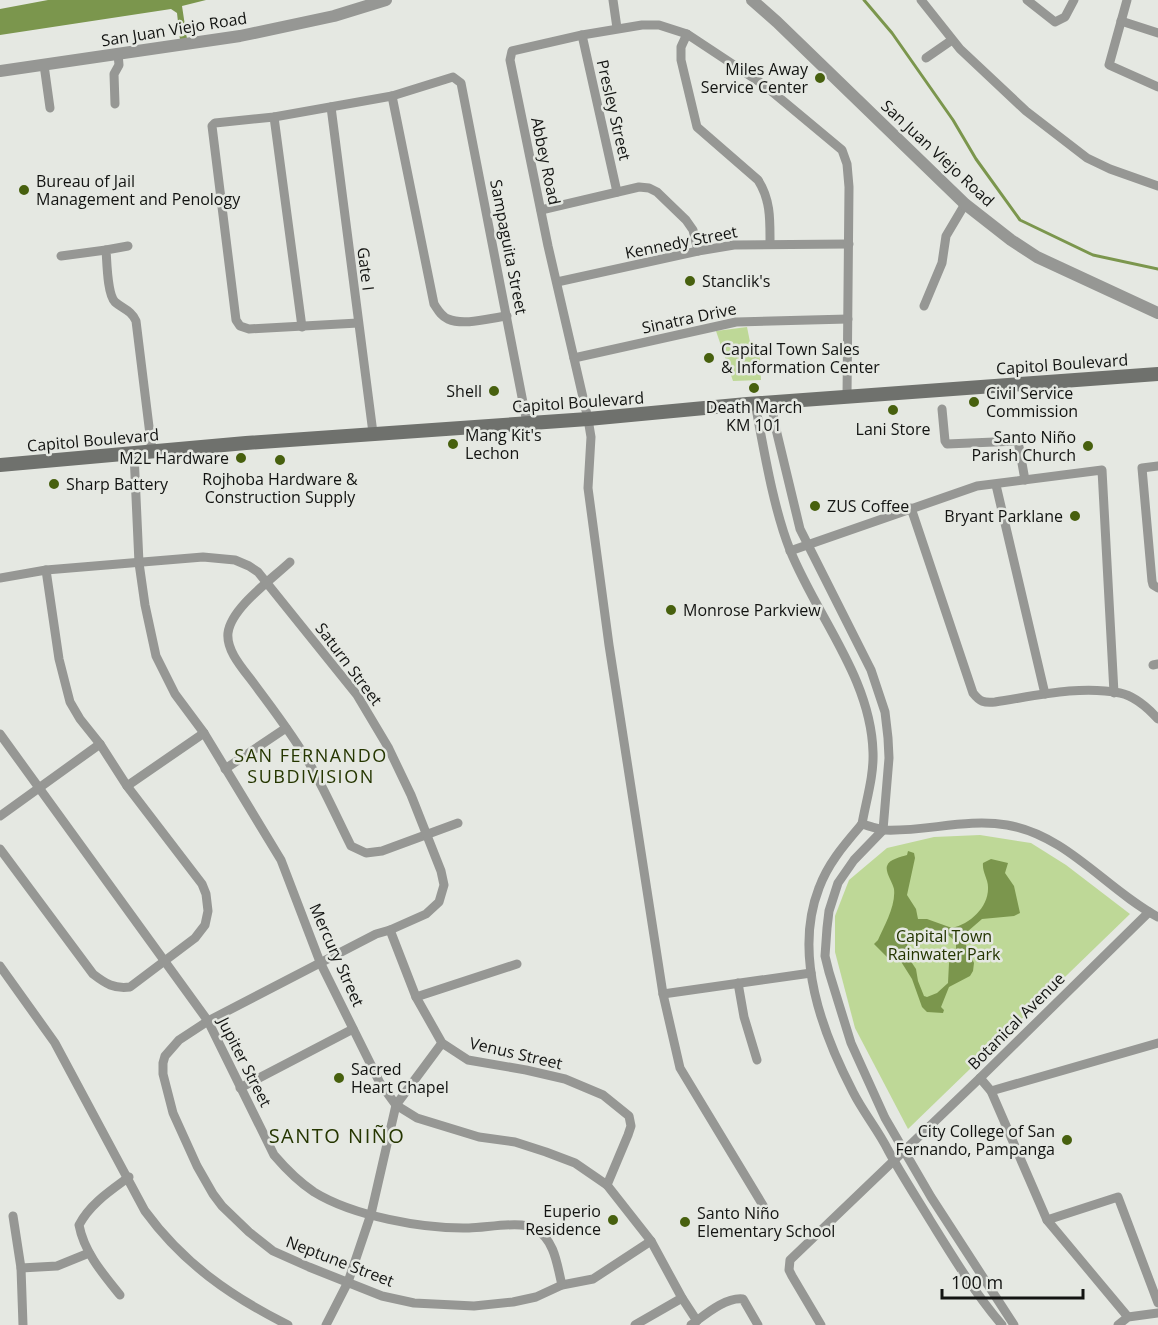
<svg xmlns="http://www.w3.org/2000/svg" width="1158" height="1325" font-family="'Open Sans',sans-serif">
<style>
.green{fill:#bed897}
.water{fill:#7b964d;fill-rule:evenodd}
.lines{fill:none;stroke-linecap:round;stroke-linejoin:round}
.stream{stroke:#7b964d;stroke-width:3}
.minor{stroke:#969794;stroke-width:9}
.tertiary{stroke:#969794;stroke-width:12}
.secondary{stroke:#6f716d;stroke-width:14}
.poi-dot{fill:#47600e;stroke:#e5e8e2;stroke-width:2}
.labels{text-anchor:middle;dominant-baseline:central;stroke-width:5;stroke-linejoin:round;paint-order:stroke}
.street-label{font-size:16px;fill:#131412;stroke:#e5e8e2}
.poi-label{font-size:16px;fill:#131412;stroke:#e5e8e2;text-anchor:start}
.park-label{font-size:16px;fill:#243500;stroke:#e5e8e2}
.neighbourhood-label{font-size:18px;letter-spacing:1.5px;fill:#253600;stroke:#e5e8e2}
.quarter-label{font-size:20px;letter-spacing:1.5px;fill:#253600;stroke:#e5e8e2}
</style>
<rect width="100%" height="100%" fill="#e5e8e2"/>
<g class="green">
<path d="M747,327L750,342L759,343L761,380L733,381L716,331Z"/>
<path d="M980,835L1031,843L1066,865L1130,914L908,1129L855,1028L835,952V916L849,880L887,848L934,837Z"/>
</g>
<g class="water">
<path d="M48,0H206L182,6L187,39L180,40L177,13L171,9L0,35V9Z"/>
<path d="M908,851L914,853L915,858L907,895L916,909L918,919H927L952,928C970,924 989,907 988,887C988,879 982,872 983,863L991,859L1008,863L1005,873L1014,886L1020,913L1014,916L982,919L967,932L965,943L974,963L973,971L970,976L949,987L941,1007L944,1010L943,1013L927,1012L922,1007L912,979L900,960L887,957L874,944L878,940C884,926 896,906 894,889C893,883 885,872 887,866C889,859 901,857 907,855ZM929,928L947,934L956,942V951L949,963L948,983L937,993L927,997L924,996L918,981L916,969L908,957L907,945L911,938L923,929Z"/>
</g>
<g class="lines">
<path class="stream" d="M864,0L892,33L953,120L976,159L1020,220L1093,255L1158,269"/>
<g class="minor">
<path d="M613,0L617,28"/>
<path d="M921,0L960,49L1026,111L1087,158L1110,169L1158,186"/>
<path d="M1027,0L1055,22L1065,17L1074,0"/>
<path d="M1127,0L1109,65L1158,87"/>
<path d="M1121,21L1158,33"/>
<path d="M687,34L681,47V60L697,127L758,180C771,200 770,221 770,244"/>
<path d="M582,35L617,192"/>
<path d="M926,58L952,40"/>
<path d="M44,65L50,108"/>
<path d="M392,96L434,304C438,310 441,316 448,319C464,326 490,318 507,316"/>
<path d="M115,104L114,74L119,65L118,54"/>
<path d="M331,107L373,433"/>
<path d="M274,117L302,327"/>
<path d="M541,210L639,187L649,188L657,192L686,220L693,230L698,251"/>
<path d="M128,246L106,250C107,261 107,294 115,302C123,309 131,310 136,321L152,451"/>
<path d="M61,256L106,250"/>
<path d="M557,282L698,251L734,245L849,244"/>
<path d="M924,306L942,263L946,236L965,204"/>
<path d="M358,323L249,329L240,326L236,320L212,126L215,123L274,117L392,96L453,77L461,83L527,423"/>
<path d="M574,358L736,322L848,319"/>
<path d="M772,402L774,421L800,529L871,670L885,712L888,738L889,758L883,830L854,860L838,883L829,911L827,928L825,956L829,972L851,1043L885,1118L931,1197L1014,1325"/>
<path d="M755,403C764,450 773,507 790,550C817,617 871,678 873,752C874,776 866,801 862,824"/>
<path d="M942,409L945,441L947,444L1018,441L1025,480"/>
<path d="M134,453L139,563L145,605L156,656L175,694L204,733L281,860L320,962L380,1083L396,1105L417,1118L479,1137L515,1142L546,1152L575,1163L607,1185L651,1241L682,1298L697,1321"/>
<path d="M1158,466L1142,468L1152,581L1153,585L1158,588"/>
<path d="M996,485L1045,694"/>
<path d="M911,508L973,693C980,702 984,703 995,702C1035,696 1079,685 1120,693C1135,696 1148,708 1158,719"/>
<path d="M790,551L977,486L1102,470L1114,693"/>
<path d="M290,562C272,579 231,608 228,633C226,652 245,671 255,685C275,712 296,739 312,768C326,793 338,820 351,846L366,853L382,851L458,823"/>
<path d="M0,578L46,570L203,557L235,560L249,566L258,572L357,695L388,747L411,795L441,871L444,885L439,902L426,914L390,930L376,934L208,1021L179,1040L165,1056L163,1063V1074L173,1113L197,1166L213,1194L222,1206L249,1232L273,1251L309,1267L382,1296L414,1303L474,1306L513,1302L536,1297L562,1285L593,1279L651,1241"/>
<path d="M1153,665L1158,664"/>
<path d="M0,734L208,1021L274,1155C286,1169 299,1182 314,1192C353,1216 423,1229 469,1228C486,1228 522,1220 536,1229C555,1241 557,1265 562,1285"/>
<path d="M225,769L286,728"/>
<path d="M127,786L204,733"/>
<path d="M0,816L100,744"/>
<path d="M862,824C845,844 828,863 819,888C793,955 822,1032 853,1092C863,1112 878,1130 888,1150C901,1174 916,1197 930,1220C953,1257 974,1292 1002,1325"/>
<path d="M862,824C869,826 877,829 884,830C925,832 966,818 1007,825C1067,835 1107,890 1158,917"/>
<path d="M0,849L93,974C106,984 114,989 130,987L195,938L205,925L208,911L206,894L202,884L127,786L100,744L80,719L70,702L59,659L46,570"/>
<path d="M390,930L416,997L442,1043L468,1060L526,1070L565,1079L603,1095L629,1116L631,1126L628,1135L607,1185"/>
<path d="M0,966L55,1043L145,1211C183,1263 230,1296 288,1325"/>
<path d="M738,983L744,1017L757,1060"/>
<path d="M663,994L811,973"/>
<path d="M416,997L517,964"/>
<path d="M980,1078L991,1091L1047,1220L1128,1317"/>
<path d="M240,1088L353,1029"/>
<path d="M991,1091L1158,1043"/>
<path d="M764,1207L680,1068L663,994L609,645L588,488L591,437L588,419L548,246L510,60L512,51L582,35L642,25H659L687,34L764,85L842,150L847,164L849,187L847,397"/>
<path d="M13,1216L21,1268L23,1325"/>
<path d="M1047,1220L1118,1197L1158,1303"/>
<path d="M21,1268L57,1266L89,1253"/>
<path d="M120,1295C103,1274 84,1252 79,1225C90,1204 110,1191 129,1177"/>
<path d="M326,1325L348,1282L371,1214L396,1105L442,1043"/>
<path d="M635,1325L682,1298"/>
<path d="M691,1325C705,1315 725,1297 743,1299L758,1325"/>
<path d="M821,1325L792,1276L789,1270L790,1260L980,1078L1149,912"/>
<path d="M1118,1325L1128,1317L1158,1313"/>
</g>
<g class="tertiary">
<path d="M752,0L777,22L965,204L1011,240L1037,257L1158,313"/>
<path d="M0,71L240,36L334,16L386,0"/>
</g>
<path class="secondary" d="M0,465L246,443L588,419L747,404L1158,374"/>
</g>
<g class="poi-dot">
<circle cx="820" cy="78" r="6"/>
<circle cx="24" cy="190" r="6"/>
<circle cx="690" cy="281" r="6"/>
<circle cx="709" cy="358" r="6"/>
<circle cx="754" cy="388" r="6"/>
<circle cx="494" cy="391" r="6"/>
<circle cx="974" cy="402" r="6"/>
<circle cx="893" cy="410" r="6"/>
<circle cx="453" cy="444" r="6"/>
<circle cx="1088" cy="446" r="6"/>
<circle cx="241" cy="458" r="6"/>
<circle cx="280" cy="460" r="6"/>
<circle cx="54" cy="484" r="6"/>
<circle cx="815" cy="506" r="6"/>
<circle cx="1075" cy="516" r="6"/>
<circle cx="671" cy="610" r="6"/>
<circle cx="339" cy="1078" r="6"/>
<circle cx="1067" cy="1140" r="6"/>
<circle cx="613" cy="1220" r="6"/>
<circle cx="685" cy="1222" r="6"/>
</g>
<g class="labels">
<g class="street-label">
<text transform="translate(174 29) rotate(-9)">San Juan Viejo Road</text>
<text transform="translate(614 110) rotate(77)">Presley Street</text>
<text transform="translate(938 153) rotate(43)">San Juan Viejo Road</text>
<text transform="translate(546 161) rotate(78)">Abbey Road</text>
<text transform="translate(681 242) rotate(-11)">Kennedy Street</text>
<text transform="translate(509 247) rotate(79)">Sampaguita Street</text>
<text transform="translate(366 269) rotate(83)">Gate I</text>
<text transform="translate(689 318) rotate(-12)">Sinatra Drive</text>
<text transform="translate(1062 364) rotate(-4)">Capitol Boulevard</text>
<text transform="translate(578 402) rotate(-4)">Capitol Boulevard</text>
<text transform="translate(93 440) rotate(-5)">Capitol Boulevard</text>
<text transform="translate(349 664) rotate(53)">Saturn Street</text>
<text transform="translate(337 955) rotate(66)">Mercury Street</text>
<text transform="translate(1016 1021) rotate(-45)">Botanical Avenue</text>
<text transform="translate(516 1053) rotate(13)">Venus Street</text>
<text transform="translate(245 1062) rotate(63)">Jupiter Street</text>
<text transform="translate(340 1261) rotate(21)">Neptune Street</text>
</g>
<g class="poi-label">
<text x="808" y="69" text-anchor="end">Miles Away<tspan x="808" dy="18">Service Center</tspan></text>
<text x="36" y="181">Bureau of Jail<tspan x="36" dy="18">Management and Penology</tspan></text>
<text x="702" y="281">Stanclik's</text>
<text x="721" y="349">Capital Town Sales<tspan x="721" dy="18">&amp; Information Center</tspan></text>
<text x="482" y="391" text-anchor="end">Shell</text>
<text x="986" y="393">Civil Service<tspan x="986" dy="18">Commission</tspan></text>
<text x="754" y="407" text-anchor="middle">Death March<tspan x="754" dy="18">KM 101</tspan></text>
<text x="893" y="429" text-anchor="middle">Lani Store</text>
<text x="465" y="435">Mang Kit's<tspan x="465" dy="18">Lechon</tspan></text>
<text x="1076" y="437" text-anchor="end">Santo Niño<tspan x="1076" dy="18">Parish Church</tspan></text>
<text x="229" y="458" text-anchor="end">M2L Hardware</text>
<text x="280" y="479" text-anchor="middle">Rojhoba Hardware &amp;<tspan x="280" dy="18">Construction Supply</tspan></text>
<text x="66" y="484">Sharp Battery</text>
<text x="827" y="506">ZUS Coffee</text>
<text x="1063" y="516" text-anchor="end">Bryant Parklane</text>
<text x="683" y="610">Monrose Parkview</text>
<text x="351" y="1069">Sacred<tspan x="351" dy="18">Heart Chapel</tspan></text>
<text x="1055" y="1131" text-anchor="end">City College of San<tspan x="1055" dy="18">Fernando, Pampanga</tspan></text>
<text x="601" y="1211" text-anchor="end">Euperio<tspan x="601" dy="18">Residence</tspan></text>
<text x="697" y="1213">Santo Niño<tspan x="697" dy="18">Elementary School</tspan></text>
</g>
<g class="park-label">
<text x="944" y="936">Capital Town<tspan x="944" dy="18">Rainwater Park</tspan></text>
</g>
<g class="neighbourhood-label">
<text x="311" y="755">SAN FERNANDO<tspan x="311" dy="21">SUBDIVISION</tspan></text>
</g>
<g class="quarter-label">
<text x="337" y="1135">SANTO NIÑO</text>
</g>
</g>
<path d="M942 1289v9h141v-9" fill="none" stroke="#131412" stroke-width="3"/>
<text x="951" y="1289" font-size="18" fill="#131412" stroke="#e5e8e2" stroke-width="4.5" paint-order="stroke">100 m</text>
</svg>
